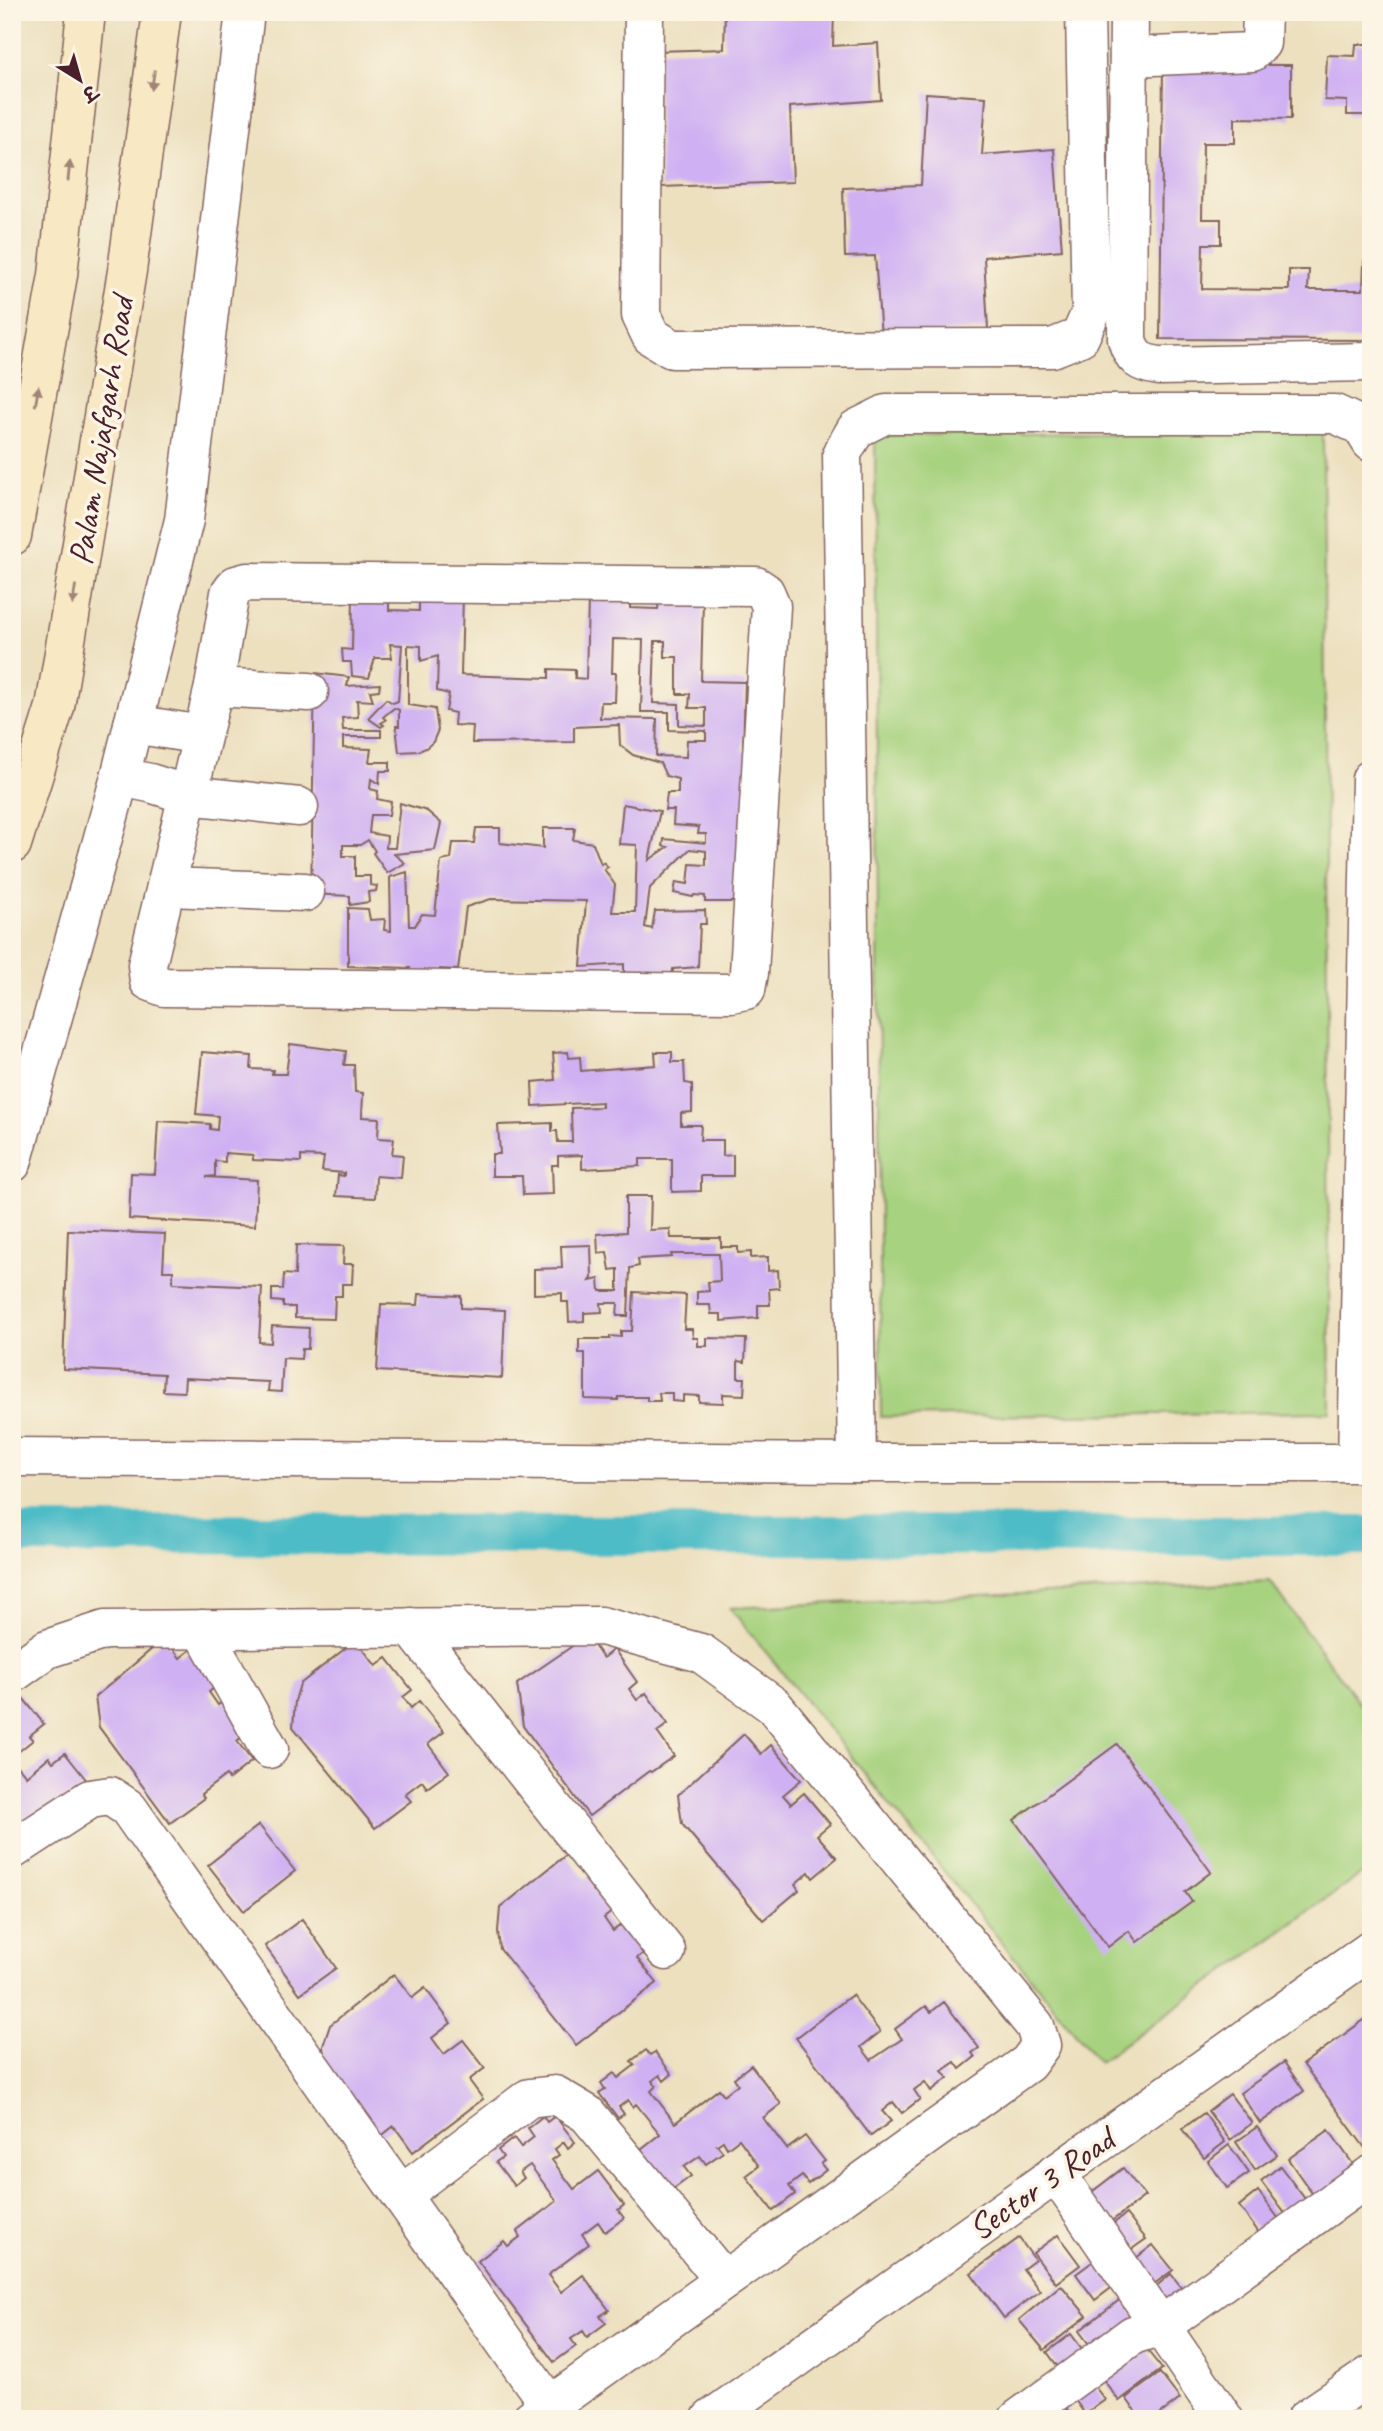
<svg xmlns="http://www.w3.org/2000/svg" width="1383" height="2431" font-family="Caveat,'Playpen Sans Deva',sans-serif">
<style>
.green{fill:#a7d27f;stroke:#787855;stroke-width:2}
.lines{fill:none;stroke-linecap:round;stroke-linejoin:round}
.canal{stroke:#4ebcc6;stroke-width:40}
.building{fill:#cfb1f3;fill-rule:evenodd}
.minor-casing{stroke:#83635f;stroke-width:41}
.secondary-casing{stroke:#83635f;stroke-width:41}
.minor{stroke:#fff;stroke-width:38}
.secondary{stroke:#f8e8c3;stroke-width:38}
.oneway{fill:#a18477}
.labels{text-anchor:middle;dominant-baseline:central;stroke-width:7;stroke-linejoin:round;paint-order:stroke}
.street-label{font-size:35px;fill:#4a1f2b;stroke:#fcf5e5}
</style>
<rect width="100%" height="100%" fill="#fcf5e5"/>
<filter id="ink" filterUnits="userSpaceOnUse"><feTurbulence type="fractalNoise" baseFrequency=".0143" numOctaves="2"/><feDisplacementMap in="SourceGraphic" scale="14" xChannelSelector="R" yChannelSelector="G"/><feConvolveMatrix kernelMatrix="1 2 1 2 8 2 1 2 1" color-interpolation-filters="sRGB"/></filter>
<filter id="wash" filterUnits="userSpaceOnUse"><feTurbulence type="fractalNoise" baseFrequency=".00686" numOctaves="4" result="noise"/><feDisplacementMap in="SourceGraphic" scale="28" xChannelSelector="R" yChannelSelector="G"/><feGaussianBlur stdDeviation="1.57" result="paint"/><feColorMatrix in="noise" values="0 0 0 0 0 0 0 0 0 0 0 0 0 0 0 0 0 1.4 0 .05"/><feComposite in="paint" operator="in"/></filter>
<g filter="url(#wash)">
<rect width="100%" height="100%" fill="#ece0bf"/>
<g class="green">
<path d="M1323,431L1330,1412L881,1417L875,435Z"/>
<path d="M1270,1582L1371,1719V1867L1099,2062L730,1608Z"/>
</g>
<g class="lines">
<path class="canal" d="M12,1534L1371,1536"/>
</g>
<g id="blocks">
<g class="building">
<path d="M725,12H834L833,46L878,43L881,100L790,107L793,182L661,187L656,51L724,49Z"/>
<path d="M937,12H967V17L937,14Z"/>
<path d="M1356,44H1371V115H1347V101L1325,100L1327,55L1355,56Z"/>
<path d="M1163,65H1291V119L1235,118V143H1203L1202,219H1221V244H1203L1202,289L1289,290V270H1309L1308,290H1363L1364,261H1371V340L1160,339Z"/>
<path d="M926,93L986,97L982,155L1054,149L1062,250L984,257L988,329L881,336L875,256L845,257L843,188L921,185Z"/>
<path d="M353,594H389V610L419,611V594L463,595L461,675L549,678V669L575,670V678L586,679L588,599H630V608L658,609L659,600L703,601L701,681L745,682L743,751H749L739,902H705V896L694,895L693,897L674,893L676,882L688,884L690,864L706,865V851L690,849L650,888L645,927L652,929L655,911L705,910L706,924H700L698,967L673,969L671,982L624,981V964L581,967L586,901L491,899L466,907L458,970L440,969L439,981L406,983L410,968L348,966V908L368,909L370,920L385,919L384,930L391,931L390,877L407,872L409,926H415L422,914L435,915L441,861L451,859L453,843H474L476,828H500V843L543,848V828H575L573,840L593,843L601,864L603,862L608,867L604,869L615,885L612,912H635L637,845L619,844L623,804L660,811L649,860L668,847L663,846L664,839L706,843V834H698L699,827L673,825L674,810H665L667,793H678V779L666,776L660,763L633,755L620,745L619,725L574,727V742L472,743L473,726L454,725L455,713L446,711L449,694L437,691L438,656L421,661V646L408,645V705L435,709L438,730L433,742L426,748L419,751L399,752L396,726H399V710L394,708L383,717L386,720L381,723L384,725L381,727L368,718L386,699L393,703L398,701L402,645L390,644L392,658H375L369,678L352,676L351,662H343L342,649L352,650ZM613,639L643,640L641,712H669V730L706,731V740H687L686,757L656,756L657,719L600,718L601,702H615L616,673H612ZM655,641H665V657H677V694H690L689,708H706V726L679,725V704L653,703Z"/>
<path d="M315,673L349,677L347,686L380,684L379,690L370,691L373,701L357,700L358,717L342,718L343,730H381V737H343V748L371,749L369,762H390V771H380L379,784L371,779L370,789L378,791L377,799L391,802L389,815H371L369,833L387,836L386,848H395L400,803L427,811L441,823L435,850L394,854L405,863L387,873L373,853L375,851L368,840L360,845H343V856H355V876H370V885L377,886L376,891L368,892L369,902L350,905V896L311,894Z"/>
<path d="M290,1044L346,1051L344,1065H354L355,1092L363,1093L362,1117L379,1118L378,1138L394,1139L392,1154L403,1155L401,1178L376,1176L375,1198L336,1196L338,1175L344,1176V1173L322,1171L324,1157L301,1156V1162L253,1160V1155L225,1153V1162L215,1161V1176L206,1177L257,1180L255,1226L129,1219L131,1173L155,1174L158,1121L210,1124V1129L217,1130L218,1116L196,1114L202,1052L252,1056L251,1069L273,1070L272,1074H286Z"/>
<path d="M568,1052L569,1058L580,1057L581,1071L656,1065L655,1052H672V1062H684L685,1083L692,1084V1112L681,1113V1125H701L700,1140H723V1156L733,1155V1176H701V1191L672,1192V1159H640V1166L582,1169V1155L558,1156V1165H552L553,1194L523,1195L522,1176H492V1154H500L498,1125L552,1123V1131H557L558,1142H572L571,1108L602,1107V1102L533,1106L532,1082L555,1080L553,1053Z"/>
<path d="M626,1196H651L650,1230L670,1229L671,1238H721V1247H738V1253L751,1252V1258L768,1257V1271L778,1270L779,1288L769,1289L770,1305H758V1318L721,1321V1314H711L710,1305H697V1292L709,1291L708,1282L720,1281L719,1254H671L672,1257L638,1259L639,1266L630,1268L628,1316H617L618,1303H601L602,1312L584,1313V1321L569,1322L568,1302H562V1293L534,1294V1269L562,1268L561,1246L591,1245L592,1278L590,1281L599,1279L600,1291H618V1269L610,1270L607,1252L598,1253L597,1234L626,1232Z"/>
<path d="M68,1230L165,1234L163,1271H173V1283L262,1287L259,1342L271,1343L272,1326L309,1328L308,1349H302L301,1359L283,1358L281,1392L268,1391L269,1382L185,1378L184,1392L163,1391L164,1374L63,1369Z"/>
<path d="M296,1245L344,1246L343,1264H353L352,1284H342V1296H335L334,1319L295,1318V1307H283V1302L272,1301V1289H283L284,1274L295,1275Z"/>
<path d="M634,1292L686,1295L684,1329H692L693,1338H698V1346H707V1338L746,1339L745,1362L738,1361V1378H745L744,1395L723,1394V1403L699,1402V1396L683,1395V1402L672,1401V1393H659L660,1401H647V1397H618V1400L585,1399V1353H579V1339H610V1336L621,1337V1331H632Z"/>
<path d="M419,1294L461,1296V1308L505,1310L502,1378L377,1371L381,1304L418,1305Z"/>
<path d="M587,1636L603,1658L614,1649L637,1682L629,1689L637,1700L646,1693L668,1724L657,1732L674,1756L651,1772L649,1771L589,1816L523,1726L517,1684Z"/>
<path d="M165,1638L180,1658L193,1648L219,1684L209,1692L218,1705L229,1697L253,1728L237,1741L252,1761L229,1779L226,1775L201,1794L204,1798L170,1823L99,1727L95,1697Z"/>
<path d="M356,1640L376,1666L387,1658L412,1690L403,1697L411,1708L419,1701L444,1732L428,1744L449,1772L427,1788L422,1781L405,1794L411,1801L375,1828L293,1727L295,1701L300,1684Z"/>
<path d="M19,1693L44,1724L29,1736L33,1740L12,1757V1698Z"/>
<path d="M744,1734L761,1754L771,1745L801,1780L783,1795L791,1804L804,1793L830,1824L817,1835L837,1858L813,1878L809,1872L795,1884L799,1890L763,1920L682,1824L678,1795Z"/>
<path d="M1117,1744L1211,1872L1185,1892L1192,1902L1137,1942L1129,1931L1108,1947L1014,1820Z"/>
<path d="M65,1753L88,1782L12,1846V1759L26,1776L49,1757L53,1762Z"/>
<path d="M259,1825L295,1871L244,1911L208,1865Z"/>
<path d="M566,1855L585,1879L595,1871L621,1905L604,1918L613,1931L632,1916L654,1946L637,1958L657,1983L576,2045L500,1949L498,1931L500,1908Z"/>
<path d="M302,1919L336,1968L300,1994L265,1946Z"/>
<path d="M394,1974L412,1998L425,1988L451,2023L432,2038L444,2054L463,2040L485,2068L469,2080L483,2099L413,2152L394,2126L380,2137L325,2072L323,2046L330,2025Z"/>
<path d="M852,1995L880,2032L861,2047L871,2060L902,2039L895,2029L926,2006L931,2012L944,2002L979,2048L972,2053L975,2057L960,2069L955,2062L942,2071L948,2078L931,2091L925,2082L914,2090L920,2099L902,2113L893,2102L882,2111L891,2121L871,2136L796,2038Z"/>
<path d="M1371,2015V2156L1303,2064Z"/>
<path d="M646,2050L650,2055L655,2052L672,2074L664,2081L660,2075L652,2081L656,2086L651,2091L675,2123L719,2089L724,2095L738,2084L734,2078L751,2065L781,2104L763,2118L787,2149L805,2136L825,2161L821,2164L826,2170L808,2184L802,2176L789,2186L795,2194L773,2211L746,2176L759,2166L739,2139L727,2148L723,2141L717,2145L723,2152L706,2164L700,2156L684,2167L691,2176L672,2190L641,2149L660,2134L636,2104L633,2107L628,2100L619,2107L624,2114L618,2118L599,2093L605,2089L601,2083L614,2073L618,2078L635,2065L631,2061Z"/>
<path d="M1284,2062L1304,2091L1260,2123L1240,2093Z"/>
<path d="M1230,2094L1252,2123L1230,2140L1208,2111Z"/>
<path d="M1204,2113L1225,2142L1204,2158L1182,2129Z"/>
<path d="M543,2116L547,2122L555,2116L575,2142L568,2148L564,2142L555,2149L559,2155L552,2160L574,2189L598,2171L624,2205L618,2210L624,2218L605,2232L598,2222L582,2234L589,2244L548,2275L561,2292L583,2275L609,2310L600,2316L606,2323L587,2337L583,2331L571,2339L576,2346L554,2362L478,2261L504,2241L508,2246L520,2237L517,2232L557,2201L530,2165L520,2172L524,2178L514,2186L496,2162L503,2157L498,2150L514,2138L521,2147L534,2137L528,2128Z"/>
<path d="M1257,2127L1277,2155L1255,2170L1236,2142Z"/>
<path d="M1329,2130L1362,2177L1321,2206L1288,2159Z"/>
<path d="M1229,2145L1249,2173L1227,2188L1208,2161Z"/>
<path d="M1280,2166L1312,2208L1292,2223L1261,2181Z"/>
<path d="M1123,2168L1145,2196L1105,2226L1084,2198Z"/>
<path d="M1258,2191L1285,2227L1266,2242L1239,2206Z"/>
<path d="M1126,2214L1146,2239L1125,2254L1105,2230Z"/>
<path d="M1058,2235L1080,2265L1056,2283L1033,2253Z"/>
<path d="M1019,2238L1035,2260L1023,2269L1040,2291L1004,2318L971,2273Z"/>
<path d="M1153,2245L1173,2270L1150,2287L1131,2262Z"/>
<path d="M1103,2254L1122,2280L1095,2300L1076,2274Z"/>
<path d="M1171,2274L1190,2298L1172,2313L1153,2289Z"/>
<path d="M1061,2285L1087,2316L1044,2350L1019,2320Z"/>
<path d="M1122,2298L1140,2323L1098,2356L1079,2331Z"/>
<path d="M1071,2334L1088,2357L1064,2375L1047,2352Z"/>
<path d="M1139,2340L1162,2369L1119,2401L1097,2371Z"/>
<path d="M1160,2373L1180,2399L1153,2419H1141L1126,2398Z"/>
<path d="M1089,2379L1105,2400L1085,2414L1070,2393Z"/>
<path d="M1057,2395L1074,2419H1023Z"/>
</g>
</g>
</g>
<g filter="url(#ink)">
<use href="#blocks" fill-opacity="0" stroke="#83635f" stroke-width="2"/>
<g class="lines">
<defs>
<g id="minor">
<path d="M644,12L641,315L651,336L672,349L1052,348L1080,337L1091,312L1085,12"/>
<path d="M1129,12L1127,339C1132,359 1140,363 1159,366L1371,362"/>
<path d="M1129,57L1252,52L1261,43L1262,12"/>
<path d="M247,582L756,586L765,592L771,606L749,973L746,990L731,993L164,987L149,981L147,965L214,687L230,593L236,585Z"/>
<path d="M214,687L309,692"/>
<path d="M133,724L202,735"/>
<path d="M120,777L150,783L188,795L299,807"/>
<path d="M166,887L305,892"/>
<path d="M12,1163L120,777L184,520L245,12"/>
<path d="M12,1457L857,1463H1357L1371,779"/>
<path d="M857,1463L842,453L856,429L886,414H1335L1361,426L1371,442"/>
<path d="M411,1627L666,1951"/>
<path d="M202,1629L269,1749"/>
<path d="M12,1674L47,1649L105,1630L601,1626L701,1653L774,1706L1035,2026L1041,2045L1028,2063L531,2419"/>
<path d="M12,1850L90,1799L110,1796L128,1808L549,2405"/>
<path d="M1056,2173L1224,2419"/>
<path d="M401,2195L529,2098L555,2095L587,2114L724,2280"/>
<path d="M711,2419L1371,1950"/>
<path d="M1018,2419L1133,2335L1161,2326L1371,2175"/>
<path d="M1306,2419L1371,2375"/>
</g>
<g id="secondary">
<path d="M12,536L58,275L86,12"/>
<path d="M12,844L55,707L127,271L162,12"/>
</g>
</defs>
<use href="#minor" class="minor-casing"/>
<use href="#secondary" class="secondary-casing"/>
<use href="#minor" class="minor"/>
<use href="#secondary" class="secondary"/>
</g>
<defs><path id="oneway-solid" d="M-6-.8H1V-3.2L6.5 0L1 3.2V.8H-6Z" transform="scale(1.75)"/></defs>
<g class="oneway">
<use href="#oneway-solid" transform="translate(153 80) rotate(98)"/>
<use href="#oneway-solid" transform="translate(69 171) rotate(-84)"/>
<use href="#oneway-solid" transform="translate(37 396) rotate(-80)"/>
<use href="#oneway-solid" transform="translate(74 595) rotate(99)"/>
</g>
</g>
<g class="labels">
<g class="street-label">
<text transform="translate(101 431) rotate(-81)">Palam Najafgarh Road</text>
<text transform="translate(1041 2184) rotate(-35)">Sector 3 Road</text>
</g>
</g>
<rect width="1383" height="2431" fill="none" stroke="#fcf5e5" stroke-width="42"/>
<g transform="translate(80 80) rotate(143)" stroke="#fcf5e5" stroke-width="5" paint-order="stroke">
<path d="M0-5L12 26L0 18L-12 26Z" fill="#4a1f2b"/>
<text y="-10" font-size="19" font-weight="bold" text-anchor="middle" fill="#4a1f2b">उ</text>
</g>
</svg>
